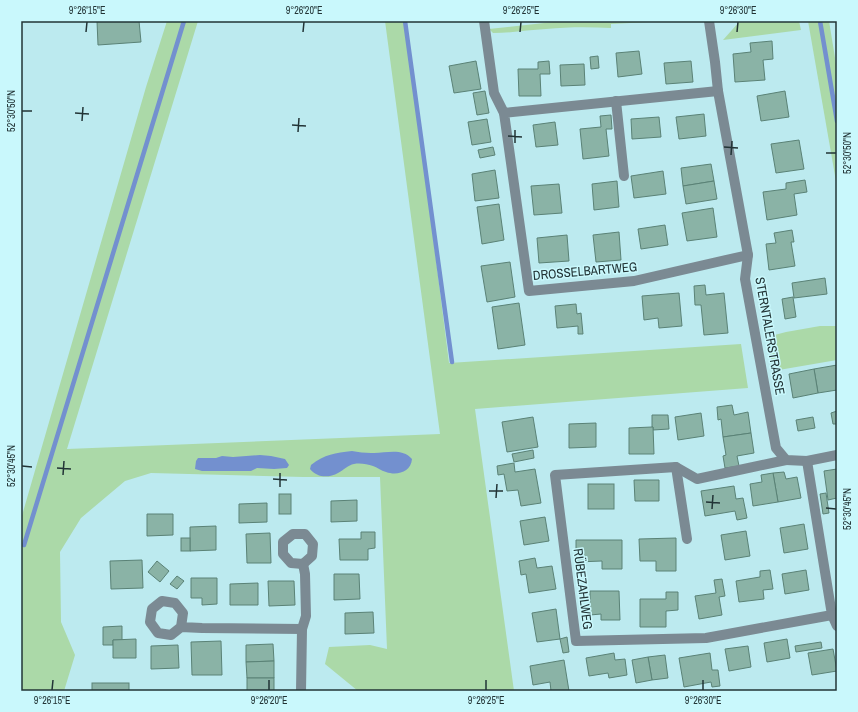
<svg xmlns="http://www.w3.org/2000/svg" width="858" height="712" font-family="'Archivo Narrow',sans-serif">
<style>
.green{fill:#abd9a8}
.water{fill:#7390cf}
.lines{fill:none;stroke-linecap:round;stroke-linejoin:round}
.stream{stroke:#7390cf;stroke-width:4.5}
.building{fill:#8ab3a6;stroke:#5a8276}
.minor{stroke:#7b8a93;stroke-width:10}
.ticks{fill:none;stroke:#223436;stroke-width:1.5}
.labels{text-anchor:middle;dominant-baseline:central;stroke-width:3;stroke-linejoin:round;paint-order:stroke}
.street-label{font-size:13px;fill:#223436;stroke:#c9f8fc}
.neatline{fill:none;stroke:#223436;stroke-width:1.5}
.ticks-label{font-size:10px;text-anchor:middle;fill:#223436}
</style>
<rect width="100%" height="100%" fill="#bceaef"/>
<g class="green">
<path d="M167,21H198L67,449L440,434L385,21H406L449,363L741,344L748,388L475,409L514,691H358L325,664L329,647L370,645L387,649L380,477H303L151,473L125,481L81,518L60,552L61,622L75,655L64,691H21V519L146,87Z"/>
<path d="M562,21H668L611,24V28C589,27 567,27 546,29C528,30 511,33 493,33L489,29Z"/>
<path d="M740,21H799L801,30L723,40Z"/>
<path d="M808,21H829L837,70V187Z"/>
<path d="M820,326H837V360L773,371L767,337L786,332Z"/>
</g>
<g class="water">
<path d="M352,451C358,452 365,453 371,453C385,454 401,447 412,459C411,472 397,476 386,472C381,471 377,467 373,466C367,464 360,463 354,464C348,465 344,470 338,473C329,478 317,478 310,469L311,465C325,454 335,453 352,451Z"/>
<path d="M260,455L271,456L285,459L289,465L287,468L274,469L257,468L251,471H202L195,469L196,461L198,458H216L222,456L233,457Z"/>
</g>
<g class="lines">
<g class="stream">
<path d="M405,21L452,362"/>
<path d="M820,21L837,121"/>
<path d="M24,545L184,21"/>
</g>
</g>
<g class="building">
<path d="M97,21H139L141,42L98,45Z"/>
<path d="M772,41L773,59L763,60L765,80L735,82L733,54L751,52L750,43Z"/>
<path d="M639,51L642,74L618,77L616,53Z"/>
<path d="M598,56L599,68L591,69L590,57Z"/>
<path d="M476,61L481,89L454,93L449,66Z"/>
<path d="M549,61L550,74H540L541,96H519L518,69H538V62Z"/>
<path d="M691,61L693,82L666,84L664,63Z"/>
<path d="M584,64L585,85L561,86L560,65Z"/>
<path d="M485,91L489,113L477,115L473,93Z"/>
<path d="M785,91L789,117L761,121L757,96Z"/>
<path d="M704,114L706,136L679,139L676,117Z"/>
<path d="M611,115L612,129H606L609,156L583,159L580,129L601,127L600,116Z"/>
<path d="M659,117L661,137L632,139L631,119Z"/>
<path d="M487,119L491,142L472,145L468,122Z"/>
<path d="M555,122L558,145L536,147L533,125Z"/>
<path d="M799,140L804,169L776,173L771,144Z"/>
<path d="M493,147L495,155L480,158L478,150Z"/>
<path d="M711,164L714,181L683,186L681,168Z"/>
<path d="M495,170L499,198L475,201L472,174Z"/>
<path d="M663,171L666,194L634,198L631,176Z"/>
<path d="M805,180L807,192L794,194L797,215L767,220L763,192L786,189V183Z"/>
<path d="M617,181L619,207L594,210L592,184Z"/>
<path d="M714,181L717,199L686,204L683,186Z"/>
<path d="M559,184L562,213L534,215L531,186Z"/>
<path d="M499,204L504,240L482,244L477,207Z"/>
<path d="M713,208L717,237L687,241L682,213Z"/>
<path d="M665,225L668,245L641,249L638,229Z"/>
<path d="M792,230L794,242H791L795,266L769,270L766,244L776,243L774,233Z"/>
<path d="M619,232L621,260L596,262L593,235Z"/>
<path d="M567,235L569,261L539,263L537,238Z"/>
<path d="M510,262L515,297L487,302L481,266Z"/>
<path d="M825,278L827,294L794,298L792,283Z"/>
<path d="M705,285L706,295L724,293L728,333L704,335L701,305H695L694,286Z"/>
<path d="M679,293L682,326L659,328L658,318L644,320L642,296Z"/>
<path d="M793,297L796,317L785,319L782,299Z"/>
<path d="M519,303L525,345L498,349L492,307Z"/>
<path d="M576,304L577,314L581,313L583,334H578V326L557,328L555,306Z"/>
<path d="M837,365V390L818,393L814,369Z"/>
<path d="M814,369L818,393L793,398L789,374Z"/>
<path d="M732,405L734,415L748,412L751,433L723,437L721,419L718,420L717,407Z"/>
<path d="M837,411V424H833L831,413Z"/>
<path d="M701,413L704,436L678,440L675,417Z"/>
<path d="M652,415H668L669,429L653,430V427H652Z"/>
<path d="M533,417L538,447L507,452L502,422Z"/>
<path d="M813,417L815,428L798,431L796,420Z"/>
<path d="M596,423V447L569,448V424Z"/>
<path d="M652,427H653L654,454H629V428Z"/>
<path d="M751,433L754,453L737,456L739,466L725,468L723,456L726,455L723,437Z"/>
<path d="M533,450L534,458L514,462L512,454Z"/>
<path d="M514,463L515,472L535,469L541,503L521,506L518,490L507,491L504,474L498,475L497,466Z"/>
<path d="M837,469V498L828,500L824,471Z"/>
<path d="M784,472L786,479L797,477L801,498L778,502L773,473Z"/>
<path d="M773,473L778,502L753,506L750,484L762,482L761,475Z"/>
<path d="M634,480H659V501H635Z"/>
<rect x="588" y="484" width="26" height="25"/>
<path d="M734,486L736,499L743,498L747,518L737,520L735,511L705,516L701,491Z"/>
<path d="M826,493L829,513L823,514L820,494Z"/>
<rect x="279" y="494" width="12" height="20"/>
<path d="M357,500V521L331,522V501Z"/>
<path d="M267,503V522L239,523V504Z"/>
<path d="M147,514H173V535L147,536Z"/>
<path d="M545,517L549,541L524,545L520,521Z"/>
<path d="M804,524L808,549L784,553L780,528Z"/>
<path d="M216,526V550L190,551V527Z"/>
<path d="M746,531L750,556L725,560L721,535Z"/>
<path d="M361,532H375V548L368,549V560H340L339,539H361Z"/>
<path d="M270,533L271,563H247L246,534Z"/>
<rect x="181" y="538" width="9" height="13"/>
<path d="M676,538V571H656V561H640L639,539Z"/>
<path d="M576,540H622V569H602V561L576,562Z"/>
<path d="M535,558L537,568L552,566L556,589L529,593L526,574L521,575L519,561Z"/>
<path d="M142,560L143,588L111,589L110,561Z"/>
<path d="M157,561L169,571L160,582L148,572Z"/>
<path d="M770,570L773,589L763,590L764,599L739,602L736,581L760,577V571Z"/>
<path d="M806,570L809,590L785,594L782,574Z"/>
<path d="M334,574H359L360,599L334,600Z"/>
<path d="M177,576L184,581L177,589L170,584Z"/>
<path d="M191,578H217V604L202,605V598H191Z"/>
<path d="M722,579L725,596L719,597L722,615L699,619L695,596L716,593L714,580Z"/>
<path d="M268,581H294L295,605L269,606Z"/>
<path d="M258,583V605H230V584Z"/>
<path d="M590,591H619L620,620H601V614L590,615Z"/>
<path d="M666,592H678V610L666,611V627H640V599H666Z"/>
<path d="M556,609L560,639L537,642L532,613Z"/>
<path d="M373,612L374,633L345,634V613Z"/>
<path d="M122,626V640H113V645H103V627Z"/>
<path d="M567,637L569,652L563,653L560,639Z"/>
<path d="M136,639V658H113V640Z"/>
<path d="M787,639L790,658L767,662L764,643Z"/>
<path d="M221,641L222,675H192L191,642Z"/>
<path d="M821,642L822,648L796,652L795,646Z"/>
<path d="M273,644L274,661L246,662V645Z"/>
<path d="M178,645L179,668L151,669V646Z"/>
<path d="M748,646L751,667L729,671L725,649Z"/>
<path d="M833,649L837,671L812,675L808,653Z"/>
<path d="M614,653L615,660L625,659L627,675L609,678L608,673L589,676L586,658Z"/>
<path d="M710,653L712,670H718L720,686L712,687L711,682L684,687L679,658Z"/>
<path d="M665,655L668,678L652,680L648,657Z"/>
<path d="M648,657L652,680L636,683L632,660Z"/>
<path d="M564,660L569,691H551L550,682L533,685L530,666Z"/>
<path d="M274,661V678H247L246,662Z"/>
<rect x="247" y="678" width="27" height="13"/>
<rect x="92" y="683" width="37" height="8"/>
</g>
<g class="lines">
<g class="minor">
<path d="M484,21L494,93L504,113"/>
<path d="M709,21L715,62L718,91L748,255L745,279L776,448L786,460L807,461L837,455"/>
<path d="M718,91L504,113L529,291L634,281L748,255"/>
<path d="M616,101L624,176"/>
<path d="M786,460L697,479L676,467L555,475L576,641L706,638L832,615L807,461"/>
<path d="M676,467L687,539"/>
<path d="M293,534H305L313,544L312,556L303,564L291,563L283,554V542Z"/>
<path d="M832,615L837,626"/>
<path d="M181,627L183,613L175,603L162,601L152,609L150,622L158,633L171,635L181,627L202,628L302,629"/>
<path d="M301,691L302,629L306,616L305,574L303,564"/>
</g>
</g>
<path class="ticks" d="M86,32L87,22M303,32L304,22M520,32L521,22M737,32L738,22M22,111H32M75,113L89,114M82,121L83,107M292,125L306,126M298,132L299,118M508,136L522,137M515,143V130M724,147L738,148M826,153H836M731,155L732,141M22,466L32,467M57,468L71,469M63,475L64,461M273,479L287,480M280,487V473M489,491H503M496,498L497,484M706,502L720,503M826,508L836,509M712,509L713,495M52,690L53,680M269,690V680M486,690V680M703,690V680"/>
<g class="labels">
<g class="street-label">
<text transform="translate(585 271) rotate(-5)">DROSSELBARTWEG</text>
<text transform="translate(770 336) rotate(80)">STERNTALERSTRASSE</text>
<text transform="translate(583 589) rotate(83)">RÜBEZAHLWEG</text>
</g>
</g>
<rect width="858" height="712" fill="none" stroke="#c9f8fc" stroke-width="44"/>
<rect x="22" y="22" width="814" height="668" class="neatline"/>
<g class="ticks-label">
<text x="87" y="14">9°26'15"E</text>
<text x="304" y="14">9°26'20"E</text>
<text x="521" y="14">9°26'25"E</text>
<text x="738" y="14">9°26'30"E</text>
<text transform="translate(11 111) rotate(-90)" y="4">52°30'50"N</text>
<text transform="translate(847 153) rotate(-90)" y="4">52°30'50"N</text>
<text transform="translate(11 466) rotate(-90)" y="4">52°30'45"N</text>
<text transform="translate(847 509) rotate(-90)" y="4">52°30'45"N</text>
<text x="52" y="704">9°26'15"E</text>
<text x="269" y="704">9°26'20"E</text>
<text x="486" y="704">9°26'25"E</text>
<text x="703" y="704">9°26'30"E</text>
</g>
</svg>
